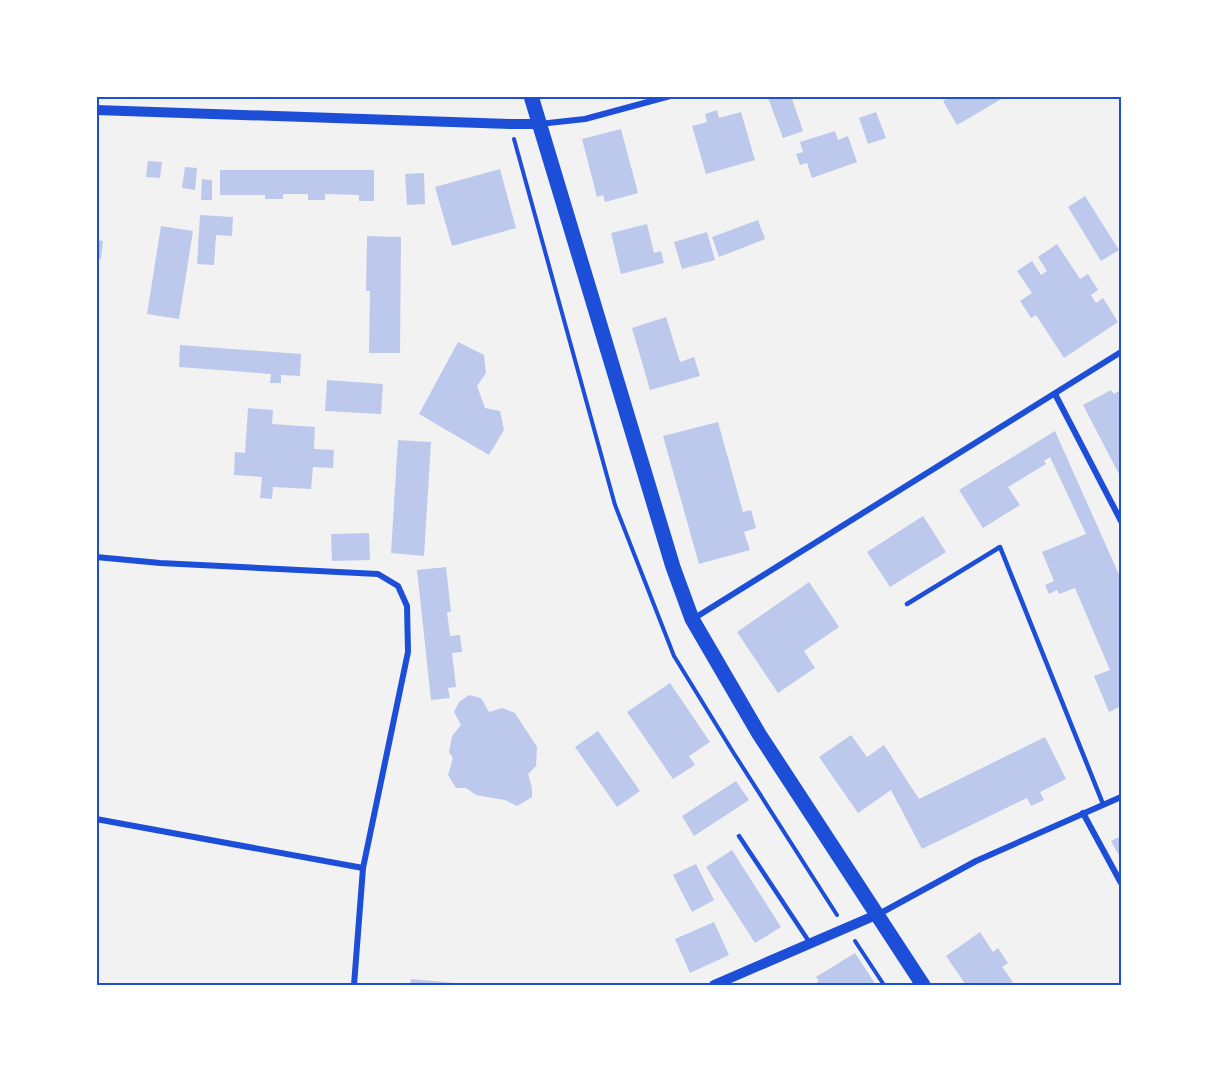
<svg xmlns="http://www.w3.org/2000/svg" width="1217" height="1081" font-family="Raleway,sans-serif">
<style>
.building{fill:#bdc9ec}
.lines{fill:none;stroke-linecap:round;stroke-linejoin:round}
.path{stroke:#1d4ed8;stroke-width:4}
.service{stroke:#1d4ed8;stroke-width:4.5}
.minor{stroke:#1d4ed8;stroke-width:6}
.tertiary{stroke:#1d4ed8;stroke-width:10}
.primary{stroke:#1d4ed8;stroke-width:15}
.neatline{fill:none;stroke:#1d4ed8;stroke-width:2}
</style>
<rect width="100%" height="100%" fill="#f2f2f2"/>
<g class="building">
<path d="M773,96H791L803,131L783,138L768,98Z"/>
<path d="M952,96H997L1000,100L957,125L943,101Z"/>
<path d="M717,110L719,118L741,112L755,160L706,174L692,126L707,122L705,114Z"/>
<path d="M876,112L886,138L868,144L859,118Z"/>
<path d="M621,129L638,193L605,202L603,195L597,197L582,139Z"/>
<path d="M835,131L838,140L848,136L857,162L812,178L807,163L800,165L796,154L803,152L800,142Z"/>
<path d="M148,161L162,162L160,178L146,177Z"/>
<path d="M185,167L197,168L195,190L182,188Z"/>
<path d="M500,169L516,228L452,246L435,187Z"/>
<path d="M220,170H374V201H359V195L325,194V200H308V194H283V199H265V195H220Z"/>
<path d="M424,173L425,204L407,205L405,174Z"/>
<path d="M202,179L212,180V200H201Z"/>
<path d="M1085,196L1119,250L1101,261L1068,207Z"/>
<path d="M200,215L233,217L232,236L216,235L214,265L197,264Z"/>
<path d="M758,220L765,239L719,257L712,237Z"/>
<path d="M647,224L654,253L661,251L664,263L621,274L611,233Z"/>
<path d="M161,226L193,231L179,319L147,314Z"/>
<path d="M707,232L715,260L682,269L674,242Z"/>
<path d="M367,236L401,237L400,353H369L370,291H366Z"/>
<path d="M96,240L103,241L101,259L96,258Z"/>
<path d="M1057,244L1080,279L1088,274L1098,290L1091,295L1096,303L1103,298L1118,322L1064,358L1036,315L1031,318L1020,301L1032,293L1017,271L1032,261L1041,275L1047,271L1038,257Z"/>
<path d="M666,317L680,362L694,357L700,376L650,390L632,328Z"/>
<path d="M458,342L484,355L486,373L477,386L485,408L500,411L504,430L489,455L419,414Z"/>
<path d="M180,345L301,354L300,376L281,375V383H270L271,374L179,367Z"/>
<path d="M327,380L383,384L381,414L325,411Z"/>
<path d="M1111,390L1114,394L1121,390V473L1119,474L1083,405Z"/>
<path d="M248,408L273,410L272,424L315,427L314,449L334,450L333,468L313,467L311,489L273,487L272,499L260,498L262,477L234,475L235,452L245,453Z"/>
<path d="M718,422L743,512L751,510L756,528L744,532L750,550L699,564L663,436Z"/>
<path d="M1055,431L1121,579V706L1109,712L1094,676L1110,670L1075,588L1059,594L1057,590L1049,594L1045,585L1054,581L1042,552L1086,534L1050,457L1044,461L1046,464L1008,487L1020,505L983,528L959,490Z"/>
<path d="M398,440L431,442L424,556L391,553Z"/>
<path d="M923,516L946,552L890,587L867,552Z"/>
<path d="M369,533L370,560L332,561L331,534Z"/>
<path d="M446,567L451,612H447L450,636L460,635L462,652L452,653L456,687L448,688L450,698L431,700L417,570Z"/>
<path d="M809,582L839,627L804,651L815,668L778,693L737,632Z"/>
<path d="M670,683L710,742L689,756L695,765L673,779L627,712Z"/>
<path d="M469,695L481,698L489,712L502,708L515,713L537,747L536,766L528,774L532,788V797L517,806L505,800L476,795L466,788H456L448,775L453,758L449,752L452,736L461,725L454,712L459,702Z"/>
<path d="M598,731L640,791L617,807L575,747Z"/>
<path d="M851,735L867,757L884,745L919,799L1045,737L1066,779L1040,792L1044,800L1031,806L1027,798L922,849L891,790L858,813L819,757Z"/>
<path d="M736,781L749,800L694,836L682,816Z"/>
<path d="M1121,836V859L1111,841Z"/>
<path d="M732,850L781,927L755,943L706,867Z"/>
<path d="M696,864L714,900L692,912L673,875Z"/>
<path d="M714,922L729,955L690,973L675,939Z"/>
<path d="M980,932L993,952L998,948L1008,963L1002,967L1013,982L1008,985H966L946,956Z"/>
<path d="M855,953L876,985H813L819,981L816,977Z"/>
<path d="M411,979L455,983L454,985H410Z"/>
</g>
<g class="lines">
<g class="path">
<path d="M514,139L615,505L674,656L733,752L837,915"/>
<path d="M855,941L884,985"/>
</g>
<g class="service">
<path d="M907,604L1000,547L1103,804"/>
<path d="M739,836L810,943"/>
</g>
<g class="minor">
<path d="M539,124L585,119L670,96"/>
<path d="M1055,394L1121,521"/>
<path d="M96,557L160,563L378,574L398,586L407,606L408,652L363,868L354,985"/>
<path d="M693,619L1121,352"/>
<path d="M1083,813L1121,883"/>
<path d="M96,819L363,868"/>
<path d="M879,914L976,861L1121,797"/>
</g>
<g class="tertiary">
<path d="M96,110L510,124H539"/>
<path d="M714,985L876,915"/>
</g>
<path class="primary" d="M531,96L673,567L692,619L759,734L923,985"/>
</g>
<rect width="1217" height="1081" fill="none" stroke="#ffffff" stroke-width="195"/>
<rect x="98" y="98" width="1022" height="886" class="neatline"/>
</svg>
